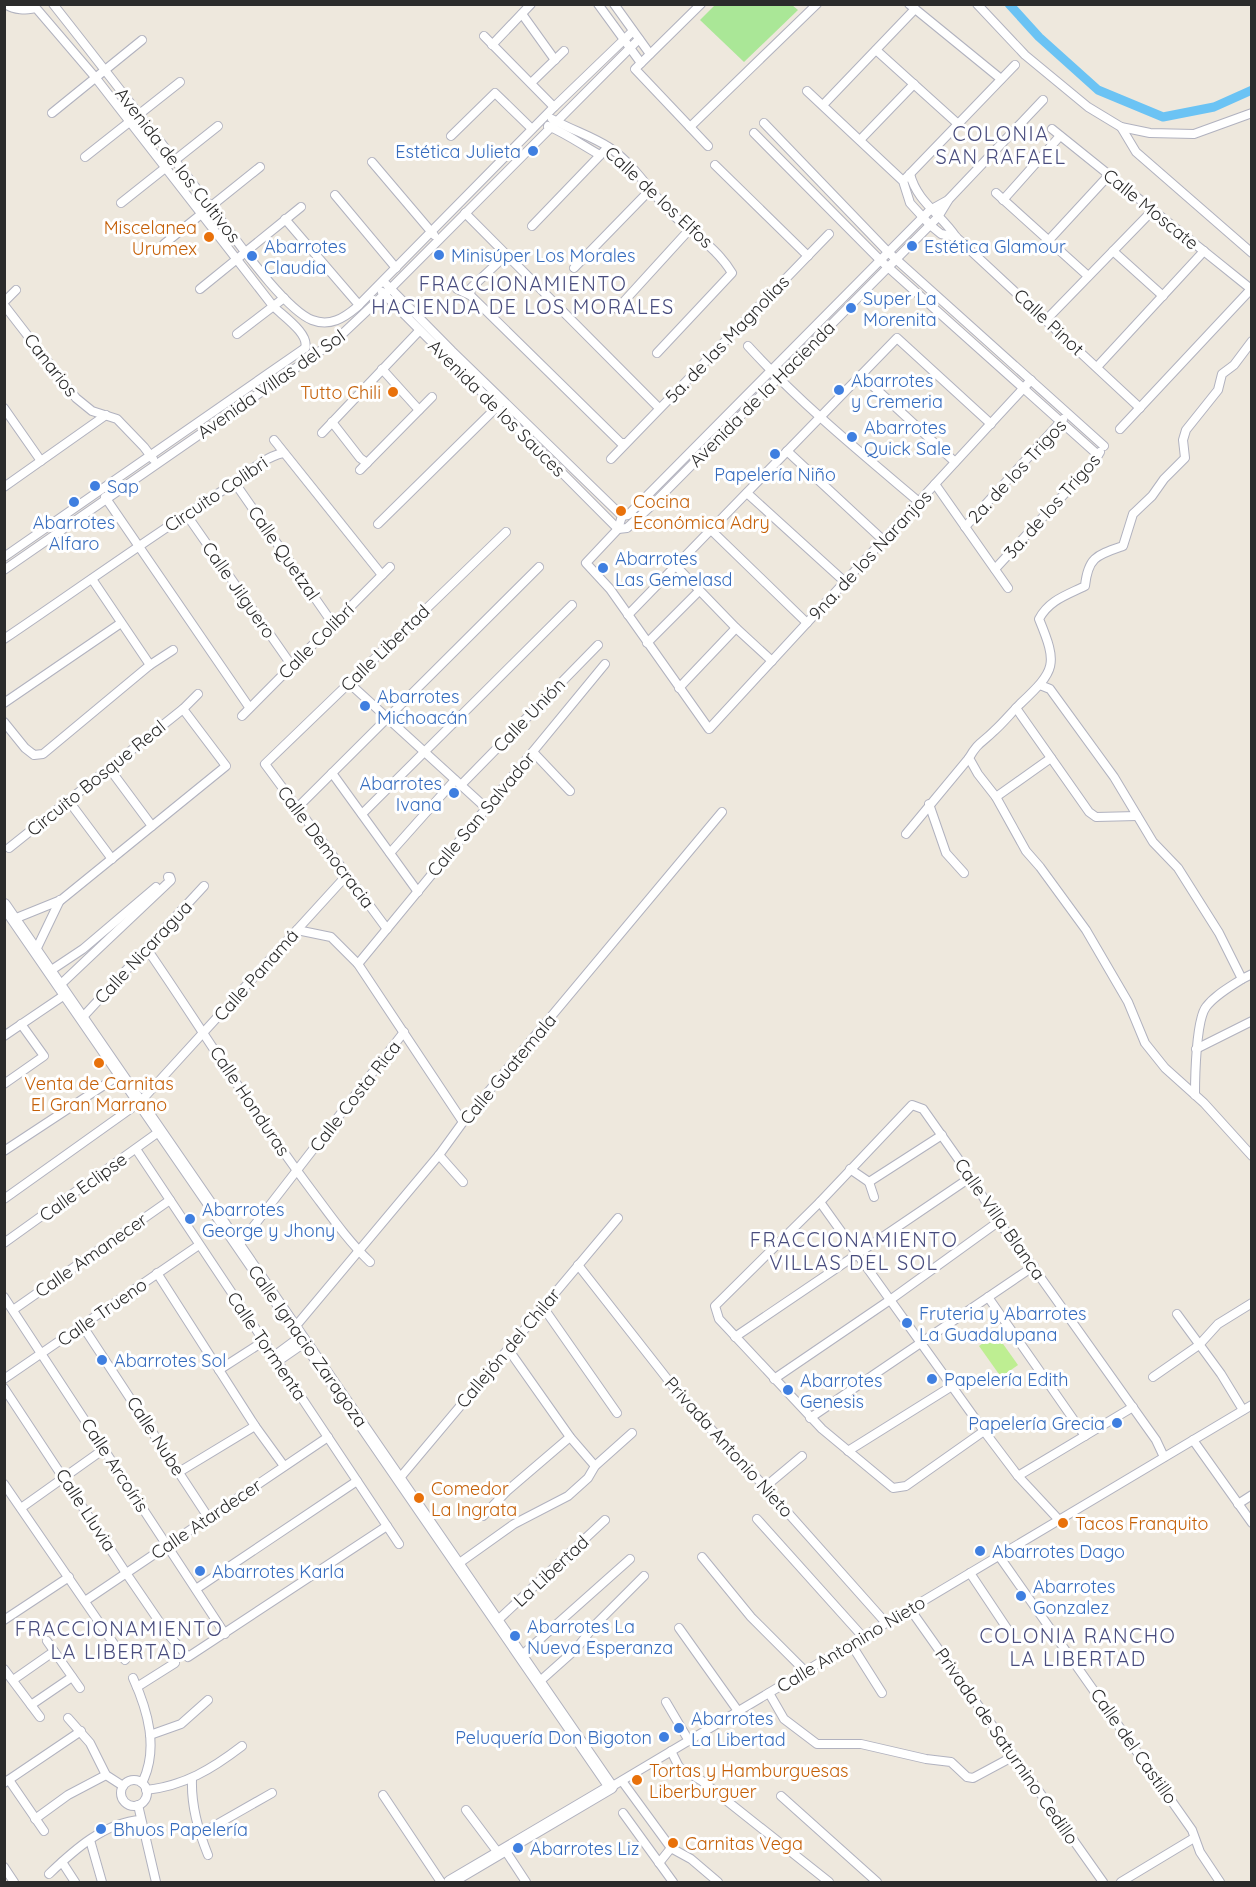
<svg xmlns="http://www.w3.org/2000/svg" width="1256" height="1887" font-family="Quicksand,sans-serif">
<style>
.green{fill:#aae797}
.pitch{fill:#beee92}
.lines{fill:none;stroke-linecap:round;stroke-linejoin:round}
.canal{stroke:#6bc3f4;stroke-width:9}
.minor-casing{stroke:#b1b2bf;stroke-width:10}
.secondary-casing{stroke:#b1b2bf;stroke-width:14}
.minor{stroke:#fff;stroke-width:8}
.secondary{stroke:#fff;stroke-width:12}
.shop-dot{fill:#3f7fe0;stroke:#fff;stroke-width:2}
.food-dot{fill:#e8710a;stroke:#fff;stroke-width:2}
.labels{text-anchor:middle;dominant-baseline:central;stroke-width:6;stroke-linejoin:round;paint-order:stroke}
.shop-label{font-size:18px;fill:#366cbe;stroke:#fff;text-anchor:start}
.street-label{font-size:18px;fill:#2b2b2b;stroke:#fff}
.food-label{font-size:18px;fill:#c56008;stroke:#fff;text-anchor:start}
.neighbourhood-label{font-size:20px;letter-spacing:1.5px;fill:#494d7e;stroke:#fff}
</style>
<rect width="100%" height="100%" fill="#eee8dd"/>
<path class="green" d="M716,4L792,5L798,10L744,62L700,20Z"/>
<path class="pitch" d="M996,1334L1018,1365L1001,1377L979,1346Z"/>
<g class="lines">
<path class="canal" d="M1009,4L1039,37L1098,90L1163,117L1214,107L1252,90"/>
<defs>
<g id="minor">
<path d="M5,4C16,11 24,10 36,8L95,77L273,306C283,316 310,334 305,348"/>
<path d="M53,4C110,76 165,148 221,220C240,245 285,309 312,320C330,327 344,318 357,307L554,107L633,31"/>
<path d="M598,4L641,63"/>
<path d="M614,4L650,54"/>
<path d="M701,4L635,69L708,146"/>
<path d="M909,4L1001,79"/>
<path d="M977,4L1025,55L1088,107L1121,127L1150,133L1194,134L1252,113"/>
<path d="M522,14L555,60"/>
<path d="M484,36L554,107"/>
<path d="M492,45L531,4"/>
<path d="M876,50L958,124"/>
<path d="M531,83L564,51"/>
<path d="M807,91L903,181L910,203L930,225L941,234L956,237"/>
<path d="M823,105L915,9"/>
<path d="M52,113L142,40"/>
<path d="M552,119C571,130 592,136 610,148C633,164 648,188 667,209C688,231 716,246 732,273L657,353"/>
<path d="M764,123L888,252L1104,446"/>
<path d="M548,126C567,134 582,145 600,155"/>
<path d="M690,127L817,4"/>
<path d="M1121,127L1136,152L1252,253"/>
<path d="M1052,129L1251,289"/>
<path d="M754,133L880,260L1098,455"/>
<path d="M451,136L495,93L532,129"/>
<path d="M860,140L914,84"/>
<path d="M85,157L180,82"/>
<path d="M372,162L434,235"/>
<path d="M715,165L808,256"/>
<path d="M910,174C917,202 941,214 956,237L1140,408"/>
<path d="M906,178L1015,65"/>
<path d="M996,193L1088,276"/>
<path d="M335,195L396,268"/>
<path d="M1003,200L1060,136"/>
<path d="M121,203L218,126"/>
<path d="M465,213L659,408"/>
<path d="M285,219L359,305"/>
<path d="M532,226L608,147"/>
<path d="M1049,240L1109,175"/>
<path d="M164,244L260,167"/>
<path d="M1113,251L1163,296"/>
<path d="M574,268L650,190"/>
<path d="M387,285L452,351L622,516"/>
<path d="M200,289L301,207"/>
<path d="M457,289L470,295L621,443H625"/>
<path d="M382,292L618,529"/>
<path d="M470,295L471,288L507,254"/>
<path d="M4,302L16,290"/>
<path d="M4,305L76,398L92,411L117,419L144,447L153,459"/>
<path d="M617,309L689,230"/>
<path d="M1046,320L1153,210"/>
<path d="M237,334L284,298"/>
<path d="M1252,341L1234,365L1222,374L1218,390L1186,430L1183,440L1185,458L1164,479L1152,496L1133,514L1123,546C1097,555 1088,557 1085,586C1067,595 1049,600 1039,619C1058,665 1056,670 1020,704C1011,713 1003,723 994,731C982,743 978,742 969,758L978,774L996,797L1026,851L1040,867L1086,930L1128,1002L1145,1043L1165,1068L1204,1103L1252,1156"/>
<path d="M748,346C800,403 860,452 919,502"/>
<path d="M1097,367L1204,251"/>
<path d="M382,369L419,410"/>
<path d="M861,375L955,462"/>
<path d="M4,408L41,461"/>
<path d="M332,422L360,458L367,463"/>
<path d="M1120,429L1252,288"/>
<path d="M322,433L419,331"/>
<path d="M274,440L382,575"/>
<path d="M787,451L883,540"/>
<path d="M611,459L829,234"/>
<path d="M360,470L432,397"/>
<path d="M235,483L333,624"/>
<path d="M935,484L1008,588"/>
<path d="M4,487L106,415"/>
<path d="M747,493L845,582"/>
<path d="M105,497L249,707"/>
<path d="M186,514L292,666"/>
<path d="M622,516L618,529L586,563L610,589L709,729L1031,380"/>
<path d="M622,516L628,515L930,210L948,200"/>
<path d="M378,524L499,405"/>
<path d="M965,527L1063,419"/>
<path d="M618,529L627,528L651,506L938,217L949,199L1043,100"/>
<path d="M711,530L807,623"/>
<path d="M4,557L305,348"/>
<path d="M676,566L736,628L772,661"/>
<path d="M995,569L1093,463L1100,452"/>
<path d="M4,570L336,340L391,288L639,39"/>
<path d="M92,579L150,665"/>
<path d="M628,615L897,338L991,424"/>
<path d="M4,639C78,589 150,537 225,489C244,477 261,458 283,453"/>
<path d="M647,643L699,591"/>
<path d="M349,683L486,808"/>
<path d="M1040,685L1050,689L1114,777L1153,842L1178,868L1219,933L1242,979C1230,987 1215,995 1206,1007C1196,1020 1195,1078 1195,1095"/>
<path d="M679,688L736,628"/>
<path d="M4,703L121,623"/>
<path d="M1016,708L1089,812L1096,817L1137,816"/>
<path d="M242,716L390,567"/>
<path d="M4,722L25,748L34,755L43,754L150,665L173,650"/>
<path d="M533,752L570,791"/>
<path d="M109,768L152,826"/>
<path d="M332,773L418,892"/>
<path d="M461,785L598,645"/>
<path d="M996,797L1051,758"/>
<path d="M68,800L112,859"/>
<path d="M929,804L946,853L964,873"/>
<path d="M297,808L539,567"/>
<path d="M362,814L572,605"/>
<path d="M906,834L969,758"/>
<path d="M9,848L183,709L198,694"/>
<path d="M390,853L455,780"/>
<path d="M14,919L61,900L226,766L183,709"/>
<path d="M387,929L265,764L506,532"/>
<path d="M297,930L331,937L358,964L463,1122"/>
<path d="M147,949C202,1029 253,1113 312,1191C330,1215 348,1241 370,1262"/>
<path d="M36,950L60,900"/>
<path d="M358,964L605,664"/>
<path d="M50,971L83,949L156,887"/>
<path d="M1242,979L1252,974"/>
<path d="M60,985L171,880L170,877H168"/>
<path d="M82,1018L204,886"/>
<path d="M4,1036L66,994"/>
<path d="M1196,1049L1252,1021"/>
<path d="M4,1084L44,1056L21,1024"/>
<path d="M136,1149L399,1544"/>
<path d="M4,1151L121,1074"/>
<path d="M439,1155L463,1182"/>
<path d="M850,1169L869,1182"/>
<path d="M869,1182L942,1135"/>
<path d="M869,1182L874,1197"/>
<path d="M4,1199L140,1102L347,875"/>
<path d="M820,1202L984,1431L1018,1476L1059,1520"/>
<path d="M4,1243L160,1131"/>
<path d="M239,1245L404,1032"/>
<path d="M578,1265L683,1399L765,1487L886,1623"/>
<path d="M157,1273L255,1426L284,1466"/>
<path d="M4,1297L225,1634"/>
<path d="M988,1297L1085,1436"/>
<path d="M543,1307L617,1413"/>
<path d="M13,1310L170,1200"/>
<path d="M1177,1314L1221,1374L1243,1410"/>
<path d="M82,1325L208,1517"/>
<path d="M295,1327L439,1155L463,1122L722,812"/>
<path d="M735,1337L971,1177"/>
<path d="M508,1349L570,1437L595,1466"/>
<path d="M274,1356L301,1336"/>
<path d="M277,1362L306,1342"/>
<path d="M219,1370L264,1341"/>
<path d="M1153,1377L1199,1345L1218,1324L1252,1303"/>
<path d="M4,1379L199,1245"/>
<path d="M774,1379L890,1300L998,1222"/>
<path d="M4,1388L126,1573L167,1633L188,1657L387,1526"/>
<path d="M810,1418L1034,1266"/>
<path d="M984,1431L906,1486L893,1488L822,1429L719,1319L715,1306L820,1202L912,1105L923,1109L971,1177L998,1222L1016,1243L1156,1440L1164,1457"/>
<path d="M1193,1440L1252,1523"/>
<path d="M848,1451L952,1386"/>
<path d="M179,1472L255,1426"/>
<path d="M1018,1476L1133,1407"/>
<path d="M399,1479L618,1218"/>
<path d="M4,1484L125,1660"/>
<path d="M765,1487L802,1456"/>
<path d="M1238,1504L1252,1495"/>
<path d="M21,1508L104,1449"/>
<path d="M483,1516L507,1491L570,1437"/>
<path d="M757,1519L863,1637"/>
<path d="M999,1556L1192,1830L1200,1852L1220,1882"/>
<path d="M702,1557L751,1617L805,1671"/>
<path d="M458,1564L514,1524L568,1496L588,1478L595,1466L632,1433"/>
<path d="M970,1573L1012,1636"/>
<path d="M196,1589L357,1481"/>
<path d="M85,1601L328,1437"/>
<path d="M910,1609L1103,1882"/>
<path d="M4,1620L69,1577"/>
<path d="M497,1621L605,1520"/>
<path d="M679,1628L738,1711"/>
<path d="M47,1641L80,1688"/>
<path d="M851,1644L882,1693"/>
<path d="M521,1656L630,1559"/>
<path d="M4,1669L40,1717"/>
<path d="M133,1678C148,1711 159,1749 142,1783"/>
<path d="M13,1680L53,1652"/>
<path d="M539,1682L576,1649L595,1625L644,1576"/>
<path d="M137,1687L175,1663"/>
<path d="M769,1693L784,1719L817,1744H861L926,1759L951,1762L967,1777L973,1778L1014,1756"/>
<path d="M666,1702L689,1741"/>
<path d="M31,1705L72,1677"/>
<path d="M68,1718L90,1743L106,1775L123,1786"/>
<path d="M150,1735L181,1724L208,1700"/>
<path d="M671,1751L679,1767L702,1781L829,1882"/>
<path d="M192,1779C191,1806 198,1830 208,1855"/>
<path d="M9,1780L44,1831"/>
<circle cx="134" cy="1793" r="13"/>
<path d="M622,1781L671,1848L691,1859L718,1882"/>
<path d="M4,1783L81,1731"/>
<path d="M611,1787L1252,1405"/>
<path d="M146,1790C184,1786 212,1769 242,1746"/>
<path d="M383,1795L441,1882"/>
<path d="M781,1796L877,1882"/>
<path d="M138,1805L156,1882"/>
<path d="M466,1810L499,1854"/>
<path d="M623,1813L673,1882"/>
<path d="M35,1819L68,1795L106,1775"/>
<path d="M200,1834L272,1793"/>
<path d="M90,1840L102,1882"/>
<path d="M505,1850L526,1882"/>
<path d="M62,1862L75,1882"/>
<path d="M659,1863L671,1848"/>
<path d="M4,1867L14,1882"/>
<path d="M49,1874C74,1850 105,1822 141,1820"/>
<path d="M1121,1882L1194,1838"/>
</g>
<path id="secondary" d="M4,905L611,1787L450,1882"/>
</defs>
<use href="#minor" class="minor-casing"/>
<use href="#secondary" class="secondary-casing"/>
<use href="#minor" class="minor"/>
<use href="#secondary" class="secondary"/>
</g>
<g class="shop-dot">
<circle cx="533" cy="151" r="6"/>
<circle cx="912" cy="246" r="6"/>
<circle cx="439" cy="255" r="6"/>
<circle cx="252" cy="256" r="6"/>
<circle cx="851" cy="308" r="6"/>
<circle cx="839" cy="390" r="6"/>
<circle cx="852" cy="437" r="6"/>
<circle cx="775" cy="454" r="6"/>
<circle cx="95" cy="486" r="6"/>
<circle cx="74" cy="502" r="6"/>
<circle cx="603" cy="568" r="6"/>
<circle cx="365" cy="706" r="6"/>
<circle cx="454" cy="793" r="6"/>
<circle cx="190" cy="1219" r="6"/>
<circle cx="907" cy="1323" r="6"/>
<circle cx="102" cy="1360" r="6"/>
<circle cx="932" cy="1379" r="6"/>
<circle cx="788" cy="1390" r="6"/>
<circle cx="1117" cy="1423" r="6"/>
<circle cx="980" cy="1551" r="6"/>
<circle cx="200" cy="1571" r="6"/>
<circle cx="1021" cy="1596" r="6"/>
<circle cx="515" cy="1636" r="6"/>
<circle cx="679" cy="1728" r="6"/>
<circle cx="664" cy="1737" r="6"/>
<circle cx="101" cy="1829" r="6"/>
<circle cx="518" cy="1848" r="6"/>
</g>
<g class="food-dot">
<circle cx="209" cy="237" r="6"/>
<circle cx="393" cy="392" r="6"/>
<circle cx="621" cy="511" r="6"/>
<circle cx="99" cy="1063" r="6"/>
<circle cx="419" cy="1498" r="6"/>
<circle cx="1063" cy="1523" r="6"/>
<circle cx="637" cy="1780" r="6"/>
<circle cx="673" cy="1843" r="6"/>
</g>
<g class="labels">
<g class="shop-label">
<text x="521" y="151" text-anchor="end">Estética Julieta</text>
<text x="264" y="246">Abarrotes<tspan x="264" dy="21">Claudia</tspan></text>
<text x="924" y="246">Estética Glamour</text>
<text x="451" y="255">Minisúper Los Morales</text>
<text x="863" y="298">Super La<tspan x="863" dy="21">Morenita</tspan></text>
<text x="851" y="380">Abarrotes<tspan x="851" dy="21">y Cremeria</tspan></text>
<text x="864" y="427">Abarrotes<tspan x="864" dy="21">Quick Sale</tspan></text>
<text x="775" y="474" text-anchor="middle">Papelería Niño</text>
<text x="107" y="486">Sap</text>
<text x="74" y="522" text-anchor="middle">Abarrotes<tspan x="74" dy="21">Alfaro</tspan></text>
<text x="615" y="558">Abarrotes<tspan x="615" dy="21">Las Gemelasd</tspan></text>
<text x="377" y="696">Abarrotes<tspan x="377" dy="21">Michoacán</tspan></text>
<text x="442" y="783" text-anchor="end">Abarrotes<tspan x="442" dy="21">Ivana</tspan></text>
<text x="202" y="1209">Abarrotes<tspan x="202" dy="21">George y Jhony</tspan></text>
<text x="919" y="1313">Fruteria y Abarrotes<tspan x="919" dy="21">La Guadalupana</tspan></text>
<text x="114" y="1360">Abarrotes Sol</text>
<text x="944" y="1379">Papelería Edith</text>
<text x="800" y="1380">Abarrotes<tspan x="800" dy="21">Genesis</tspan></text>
<text x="1105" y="1423" text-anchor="end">Papelería Grecia</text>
<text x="992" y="1551">Abarrotes Dago</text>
<text x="212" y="1571">Abarrotes Karla</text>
<text x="1033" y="1586">Abarrotes<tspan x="1033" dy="21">Gonzalez</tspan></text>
<text x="527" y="1626">Abarrotes La<tspan x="527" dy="21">Nueva Esperanza</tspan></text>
<text x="691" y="1718">Abarrotes<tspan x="691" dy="21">La Libertad</tspan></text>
<text x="652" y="1737" text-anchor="end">Peluquería Don Bigoton</text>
<text x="113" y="1829">Bhuos Papelería</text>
<text x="530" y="1848">Abarrotes Liz</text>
</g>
<g class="street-label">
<text transform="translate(178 165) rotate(52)">Avenida de los Cultivos</text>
<text transform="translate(659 197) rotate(43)">Calle de los Elfos</text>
<text transform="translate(1151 209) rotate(39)">Calle Moscate</text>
<text transform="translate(1049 322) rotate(43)">Calle Pinot</text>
<text transform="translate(727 339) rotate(-46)">5a. de las Magnolias</text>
<text transform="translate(51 365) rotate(52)">Canarios</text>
<text transform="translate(271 384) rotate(-35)">Avenida Villas del Sol</text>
<text transform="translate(762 394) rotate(-45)">Avenida de la Hacienda</text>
<text transform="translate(497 408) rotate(45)">Avenida de los Sauces</text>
<text transform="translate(1017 471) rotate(-47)">2a. de los Trigos</text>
<text transform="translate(216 494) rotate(-34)">Circuito Colibri</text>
<text transform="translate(1052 506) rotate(-48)">3a. de los Trigos</text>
<text transform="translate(284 553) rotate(55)">Calle Quetzal</text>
<text transform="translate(870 555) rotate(-47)">9na. de los Naranjos</text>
<text transform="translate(239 590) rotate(55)">Calle Jilguero</text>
<text transform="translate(316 641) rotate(-45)">Calle Colibrí</text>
<text transform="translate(385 648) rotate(-44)">Calle Libertad</text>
<text transform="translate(529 715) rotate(-46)">Calle Unión</text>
<text transform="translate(96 778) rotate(-39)">Circuito Bosque Real</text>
<text transform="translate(481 814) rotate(-50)">Calle San Salvador</text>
<text transform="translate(326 847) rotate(53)">Calle Democracia</text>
<text transform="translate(143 952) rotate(-47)">Calle Nicaragua</text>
<text transform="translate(256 975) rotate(-48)">Calle Panamá</text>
<text transform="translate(508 1069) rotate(-50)">Calle Guatemala</text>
<text transform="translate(355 1096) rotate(-52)">Calle Costa Rica</text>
<text transform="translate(250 1101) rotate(56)">Calle Honduras</text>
<text transform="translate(83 1187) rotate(-36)">Calle Eclipse</text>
<text transform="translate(1000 1219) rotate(55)">Calle Villa Blanca</text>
<text transform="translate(91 1255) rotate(-35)">Calle Amanecer</text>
<text transform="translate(102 1312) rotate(-35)">Calle Trueno</text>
<text transform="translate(267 1346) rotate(56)">Calle Tormenta</text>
<text transform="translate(308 1346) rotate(55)">Calle Ignacio Zaragoza</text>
<text transform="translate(508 1348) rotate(-50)">Callejón del Chilar</text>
<text transform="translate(156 1436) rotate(57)">Calle Nube</text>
<text transform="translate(729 1447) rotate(48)">Privada Antonio Nieto</text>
<text transform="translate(115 1465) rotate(57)">Calle Arcoíris</text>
<text transform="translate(86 1510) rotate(57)">Calle Lluvia</text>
<text transform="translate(206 1519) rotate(-34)">Calle Atardecer</text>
<text transform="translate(551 1571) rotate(-43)">La Libertad</text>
<text transform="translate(851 1644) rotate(-31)">Calle Antonino Nieto</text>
<text transform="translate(1007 1746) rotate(55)">Privada de Saturnino Cedillo</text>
<text transform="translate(1134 1746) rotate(55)">Calle del Castillo</text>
</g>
<g class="food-label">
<text x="197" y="227" text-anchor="end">Miscelanea<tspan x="197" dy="21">Urumex</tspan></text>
<text x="381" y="392" text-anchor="end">Tutto Chili</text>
<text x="633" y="501">Cocina<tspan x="633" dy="21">Económica Adry</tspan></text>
<text x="99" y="1083" text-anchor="middle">Venta de Carnitas<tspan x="99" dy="21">El Gran Marrano</tspan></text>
<text x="431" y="1488">Comedor<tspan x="431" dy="21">La Ingrata</tspan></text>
<text x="1075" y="1523">Tacos Franquito</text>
<text x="649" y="1770">Tortas y Hamburguesas<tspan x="649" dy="21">Liberburguer</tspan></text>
<text x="685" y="1843">Carnitas Vega</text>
</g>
<g class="neighbourhood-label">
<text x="1001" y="133">COLONIA<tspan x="1001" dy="23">SAN RAFAEL</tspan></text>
<text x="523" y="283">FRACCIONAMIENTO<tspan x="523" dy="23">HACIENDA DE LOS MORALES</tspan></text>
<text x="854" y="1239">FRACCIONAMIENTO<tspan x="854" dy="23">VILLAS DEL SOL</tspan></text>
<text x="119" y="1628">FRACCIONAMIENTO<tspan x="119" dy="23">LA LIBERTAD</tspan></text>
<text x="1078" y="1635">COLONIA RANCHO<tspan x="1078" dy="23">LA LIBERTAD</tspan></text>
</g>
</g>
<rect width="1256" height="1887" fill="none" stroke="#2b2b2b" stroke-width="12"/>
</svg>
